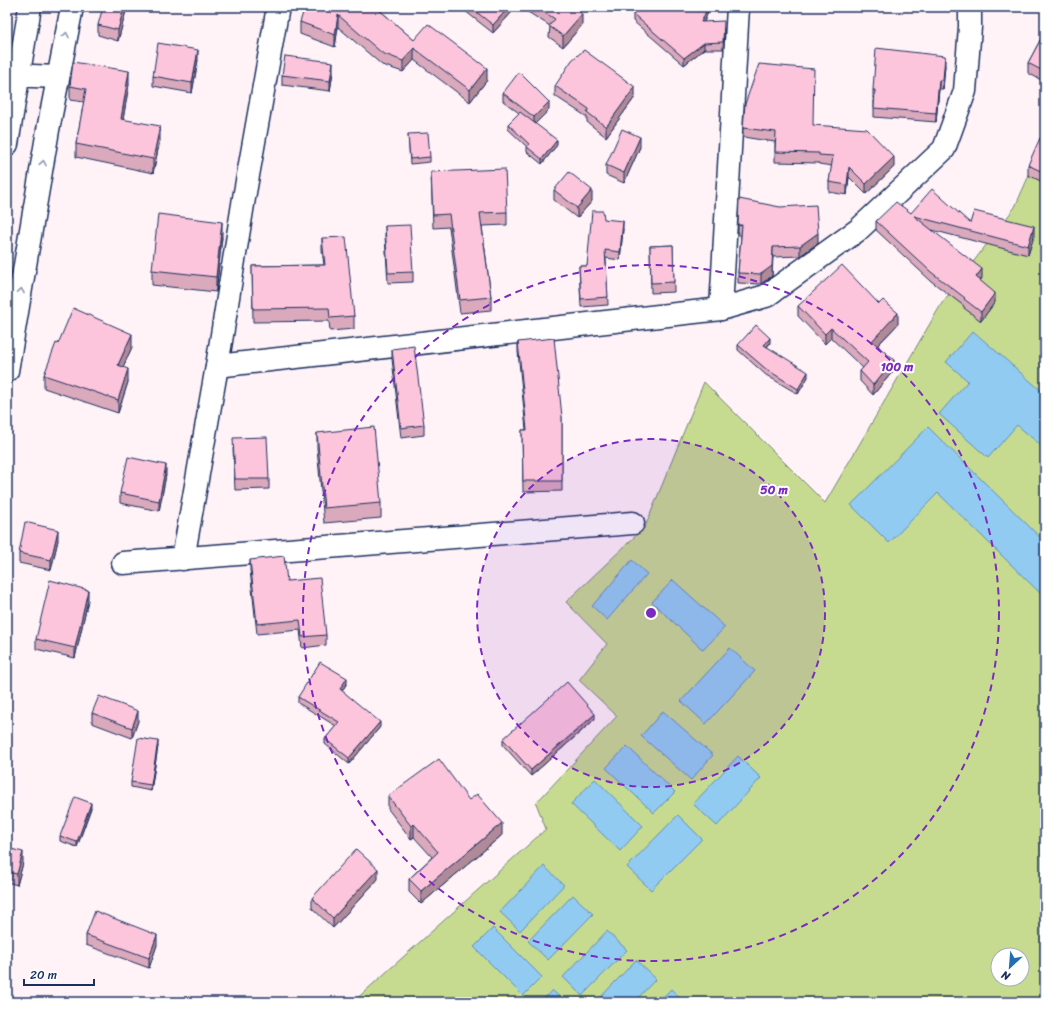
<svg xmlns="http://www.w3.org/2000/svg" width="1052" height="1009" font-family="Sriracha,sans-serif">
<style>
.green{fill:#c7db90;stroke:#718577;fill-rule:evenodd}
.water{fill:#91cbf1;stroke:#628db6}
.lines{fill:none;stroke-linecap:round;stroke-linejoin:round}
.minor-casing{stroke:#1b2f5e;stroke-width:25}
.highway-casing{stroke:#1b2f5e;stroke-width:25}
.minor{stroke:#fff;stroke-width:22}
.highway{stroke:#fff;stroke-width:22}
.wall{fill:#daa9bc;stroke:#1b2f5e}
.shaded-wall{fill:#b18a99;stroke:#1b2f5e}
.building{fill:#fdc5db;stroke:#1b2f5e}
.oneway{stroke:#8d97ae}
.ring{fill:none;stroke:#7b2cbf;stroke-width:2;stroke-dasharray:7 5}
.centre{fill:#7b2cbf;stroke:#fff;stroke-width:2}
.ring-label{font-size:12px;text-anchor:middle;font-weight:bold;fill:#7b2cbf;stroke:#fff;stroke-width:4;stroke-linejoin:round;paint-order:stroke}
</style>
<rect width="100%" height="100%" fill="#fff3f8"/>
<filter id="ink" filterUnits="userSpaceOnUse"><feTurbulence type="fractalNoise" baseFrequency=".025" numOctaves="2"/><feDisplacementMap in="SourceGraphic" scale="8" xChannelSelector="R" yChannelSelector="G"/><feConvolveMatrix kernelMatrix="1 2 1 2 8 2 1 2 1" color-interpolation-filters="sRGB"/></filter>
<g filter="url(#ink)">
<path class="green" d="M1045,139V1002H353L546,829L536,803L617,716L579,680L607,644L566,602L645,527L704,382L825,503L942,303L1015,207ZM998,955H1022V979H998Z"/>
<g class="water">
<path d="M973,331L1045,394V449L1017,425L988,458L939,414L968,381L946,362Z"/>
<path d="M928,427L1045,542V589L1041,594L938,493L889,543L851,505Z"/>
<path d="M632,560L647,574L607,620L592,606Z"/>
<path d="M673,580L725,627L703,650L652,602Z"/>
<path d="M730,648L755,671L706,724L681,701Z"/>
<path d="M663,711L713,755L691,780L641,736Z"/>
<path d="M627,746L675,792L654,813L606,768Z"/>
<path d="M738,756L761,778L717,826L693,804Z"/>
<path d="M595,779L643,826L620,851L571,804Z"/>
<path d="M678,815L702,839L651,890L627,867Z"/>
<path d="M544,866L564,885L520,931L500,912Z"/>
<path d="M573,895L593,914L548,960L528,941Z"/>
<path d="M493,928L542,977L523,996L474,947Z"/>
<path d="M607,931L627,950L582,996L563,977Z"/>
<path d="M636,960L656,979L634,1002H596Z"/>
<path d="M671,989L685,1002H658Z"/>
<path d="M552,990L565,1002H541Z"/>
</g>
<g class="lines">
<defs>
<g id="minor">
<path d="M7,75L58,77"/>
<path d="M721,309L738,7"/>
<path d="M217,366L721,309L766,296L858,230L944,149L965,91L970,27V7"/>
<path d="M183,559L217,366L244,198L278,7"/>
<path d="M123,563L633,523"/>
</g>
<g id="highway">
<path d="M7,144L30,7"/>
<path d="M7,371L48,130L72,7"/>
</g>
</defs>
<use href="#minor" class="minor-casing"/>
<use href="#highway" class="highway-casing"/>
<use href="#minor" class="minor"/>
<use href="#highway" class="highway"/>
</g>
<g class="wall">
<path d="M127,7L118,41L98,35V25Z"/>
<path d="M376,7L414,40L487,80L470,102L414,60L403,72L382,65L338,27L335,47L300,34V22Z"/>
<path d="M460,7H511V13L493,33Z"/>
<path d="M520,7H572L582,25L563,47L549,37L550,26Z"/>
<path d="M641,7H710L704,22L724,28L723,49H704L684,65L633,21V14Z"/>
<path d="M1045,31V82L1028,73V63Z"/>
<path d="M198,60L192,93L153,86V76Z"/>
<path d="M945,65L943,89H939L936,122L874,117V99H873V90Z"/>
<path d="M333,72L330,91L282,85V75Z"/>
<path d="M129,84L123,119L160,140L153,173L76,157V144L84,102L70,100V86Z"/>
<path d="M555,86L635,97L606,137L587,122V117L555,96Z"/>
<path d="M503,93L549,110L535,124L557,145L542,164L527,152V147L508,129V124L519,113L503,101Z"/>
<path d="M813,125L894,167L866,194L849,177L847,195L829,192V182L832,166L819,164V163L775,162V142L743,137V128Z"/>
<path d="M408,134L430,157V162L410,164Z"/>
<path d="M1045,141V183L1028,175V165Z"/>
<path d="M640,147L624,183L606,175V165Z"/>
<path d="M431,172L507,212V225L482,226L491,297V310L460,313L449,227L433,228Z"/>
<path d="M554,190L592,201L577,218L554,200Z"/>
<path d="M911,213L970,223L1034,236L1028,255L932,230L982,278L980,281L995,302L981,321L964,308V306L931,281L876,230V221Z"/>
<path d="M604,219L623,229L620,260L606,258L608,305L581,307L579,266H587Z"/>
<path d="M738,225L818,243L800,256L773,257L772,276L761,284L738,283V273L741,235H738Z"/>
<path d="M385,226L413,272V282L388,283L385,236Z"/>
<path d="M222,237L216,292L152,285V270Z"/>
<path d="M322,238L354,316V329L330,331L329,321L253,322L252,266L324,265L322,251Z"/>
<path d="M673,245L674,292L651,293L650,246Z"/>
<path d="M798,306L898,324L878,345L894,370L873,395L860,381V371L863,368L831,338L825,344L798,316Z"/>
<path d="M518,342L562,417V491L523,492L522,430H526L518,352Z"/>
<path d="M770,343L767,347L808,377L798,394L766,375L738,350V345Z"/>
<path d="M58,344L132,347L123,367L128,382L118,413L44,388V375Z"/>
<path d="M392,349L424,425V435L401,438L392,359Z"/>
<path d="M317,433L381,503V518L324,523L317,448Z"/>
<path d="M233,448L269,479V489L235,490Z"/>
<path d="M166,475L159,511L120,503V493Z"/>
<path d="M58,540L51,570L19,563V553Z"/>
<path d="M250,560L287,581L326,635V645L302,648L300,630L257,634L250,570Z"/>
<path d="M88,600L75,658L36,649V639Z"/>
<path d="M347,683L342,691L380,727L349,764L325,744V739L336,726L298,703V697Z"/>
<path d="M92,713L138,721L132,738L92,723Z"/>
<path d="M595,719L531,776L503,745V739Z"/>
<path d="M158,746L151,791L131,787V782Z"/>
<path d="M388,796L502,835L421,904L409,892V879L432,857L414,837L411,839L388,809Z"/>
<path d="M91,808L77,847L60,841V836Z"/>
<path d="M7,848L23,863L17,885L7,882Z"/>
<path d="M378,879L333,928L312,908V898Z"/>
<path d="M86,935L157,945L149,968L86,945Z"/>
</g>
<g class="shaded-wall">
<path d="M124,7H127L118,41V30Z"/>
<path d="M509,7H511V13L493,33V25Z"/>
<path d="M708,7H710L701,28V22Z"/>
<path d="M582,14V25L563,47V36Z"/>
<path d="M338,15V27L335,47V35Z"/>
<path d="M704,43V49L684,65V58Z"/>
<path d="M414,48V60L403,72V61Z"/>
<path d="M198,50V60L192,93V83Z"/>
<path d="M945,56V65L943,89V80Z"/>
<path d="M333,62V72L330,91V81Z"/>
<path d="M487,68V80L470,102V90Z"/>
<path d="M129,71V84L121,132V119Z"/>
<path d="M939,80V89L936,122V113Z"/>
<path d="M635,87V97L606,137V127Z"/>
<path d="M549,102V110L534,125V117Z"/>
<path d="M160,126V140L153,173V159Z"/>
<path d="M640,137V147L624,183V173Z"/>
<path d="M557,140V145L542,164V159Z"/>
<path d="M894,157V167L866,194V184Z"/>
<path d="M849,167V177L847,195V185Z"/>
<path d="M592,190V201L577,218V208Z"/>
<path d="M623,221V229L620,260V252Z"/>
<path d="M222,222V237L216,292V277Z"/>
<path d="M1034,226V236L1028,255V246Z"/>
<path d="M818,233V243L800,256V246Z"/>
<path d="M773,247L772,276L761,284V274Z"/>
<path d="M982,269V278L976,286V277Z"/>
<path d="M995,293V302L981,321V312Z"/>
<path d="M898,313V324L872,351V341Z"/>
<path d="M831,328V338L825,344V334Z"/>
<path d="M132,334V347L118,378V365Z"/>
<path d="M770,338V343L764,350V345Z"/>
<path d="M894,360V370L873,395V385Z"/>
<path d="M128,369V382L118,413V400Z"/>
<path d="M808,372V377L798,394V389Z"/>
<path d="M166,465V475L159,511V501Z"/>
<path d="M58,530V540L51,570V560Z"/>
<path d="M88,590V600L75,658V648Z"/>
<path d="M347,678V683L340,694V689Z"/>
<path d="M138,711V721L132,738V728Z"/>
<path d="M595,714V719L531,776V770Z"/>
<path d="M380,722V727L349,764V758Z"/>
<path d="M158,741V746L151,791V785Z"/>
<path d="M91,803V808L77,847V842Z"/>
<path d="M502,823V835L421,904V891Z"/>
<path d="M414,824V837L411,839V826Z"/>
<path d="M23,852V863L17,885V874Z"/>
<path d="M378,869V879L333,928V918Z"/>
<path d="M157,935V945L149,968V958Z"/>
</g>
<g class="building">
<path d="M103,7H124L118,30L98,25Z"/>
<path d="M305,7H376L414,40L428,24L487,68L470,90L414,48L403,61L382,53L338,15L335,35L300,22Z"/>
<path d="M470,7H509L493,25Z"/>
<path d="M536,7H572L582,14L563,36L549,26L555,19Z"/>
<path d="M641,7H708L701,22L724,21L723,42L704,43L684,58L633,14Z"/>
<path d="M1045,31V72L1028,63Z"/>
<path d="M158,43L198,50L192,83L153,76Z"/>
<path d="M876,48L945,56L943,80H939L936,113L874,108L875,90H873Z"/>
<path d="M584,50L635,87L606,127L587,112L589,109L555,86L572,60Z"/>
<path d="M285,56L333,62L330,81L282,75Z"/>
<path d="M73,62L129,71L121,119L160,126L153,159L76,144L86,89L70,86Z"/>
<path d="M759,64L814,69L813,125L867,129L894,157L866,184L849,167L847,185L829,182L833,156L819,155V153L775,152L776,132L743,128L745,104Z"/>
<path d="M519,72L549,102L534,117L503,93Z"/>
<path d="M520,112L557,140L542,159L527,147L529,144L508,124Z"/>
<path d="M622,129L640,137L624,173L606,165Z"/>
<path d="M428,133L430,157L410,159L408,134Z"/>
<path d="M1040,138L1045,141V173L1028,165Z"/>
<path d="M505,169L507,212L480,213L491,297L460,300L449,214L433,215L431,172Z"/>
<path d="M569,172L592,190L577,208L554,190Z"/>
<path d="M932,189L970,223L974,211L1034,226L1028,246L914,216L982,269L976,277L995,293L981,312L964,299L965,298L931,272L876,221L896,202L911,213Z"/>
<path d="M739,199L780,207L816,205L818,233L800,246L773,247L772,266L761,274L738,273L742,225H738Z"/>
<path d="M592,211H603L604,219L623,221L620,252L605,250L608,297L581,299L579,266H587Z"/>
<path d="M158,214L222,222L216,277L152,270Z"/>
<path d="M410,225L413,272L388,273L385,226Z"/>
<path d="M346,237L354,316L330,318L329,308L253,309L252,266L325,265L322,238Z"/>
<path d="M673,245L674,282L651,283L650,246Z"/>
<path d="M842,265L879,304L883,300L898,313L872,341L894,360L873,385L860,371L868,362L831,328L825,334L798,306Z"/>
<path d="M73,308L132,334L118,365L128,369L118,400L44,375L56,343L58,344Z"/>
<path d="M756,325L770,338L764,345L808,372L798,389L766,369L738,345Z"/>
<path d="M554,338L562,417V481H523L522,430H527L518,342Z"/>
<path d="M414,346L424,425L401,428L392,349Z"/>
<path d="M374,427L381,503L324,508L317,433Z"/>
<path d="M267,437L269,479H235L233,438Z"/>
<path d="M128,457L166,465L159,501L120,493Z"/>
<path d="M25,522L58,530L51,560L19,553Z"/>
<path d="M284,556L287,581L320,578L326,635L302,637L300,620L257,624L250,560Z"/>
<path d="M50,580L88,590L75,648L36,639Z"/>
<path d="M320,662L347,678L340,689L380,722L349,758L325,739L339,722L298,697Z"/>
<path d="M567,682L595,714L531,770L503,739Z"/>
<path d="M99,696L138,711L132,728L92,713Z"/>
<path d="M138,738L158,741L151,785L131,782Z"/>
<path d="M439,759L469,800L477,794L502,823L421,891L409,879L438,852L414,824L411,826L388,796Z"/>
<path d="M75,797L91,803L77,842L60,836Z"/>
<path d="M7,848L23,852L17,874L7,872Z"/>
<path d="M356,849L378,869L333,918L312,898Z"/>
<path d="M95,911L157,935L149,958L86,935Z"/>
</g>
<defs><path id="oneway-chevron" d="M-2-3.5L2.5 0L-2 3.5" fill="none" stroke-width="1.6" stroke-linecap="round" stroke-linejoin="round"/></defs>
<g class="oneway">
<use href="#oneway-chevron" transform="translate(66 35) rotate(-79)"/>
<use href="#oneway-chevron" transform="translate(43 163) rotate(-80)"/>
<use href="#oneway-chevron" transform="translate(21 291) rotate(-80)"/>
</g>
</g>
<circle cx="651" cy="613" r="174" fill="#7b2cbf" fill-opacity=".12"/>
<g class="ring">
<circle cx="651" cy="613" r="174"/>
<circle cx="651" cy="613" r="348"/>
</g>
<circle cx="651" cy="613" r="6" class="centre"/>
<g class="ring-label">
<text x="897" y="371">100 m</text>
<text x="774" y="494">50 m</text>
</g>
<rect width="1052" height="1009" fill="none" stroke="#fff" stroke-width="24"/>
<rect x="12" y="12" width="1028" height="985" fill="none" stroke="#1b2f5e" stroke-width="1.5" filter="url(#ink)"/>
<g transform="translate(1010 967) rotate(206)"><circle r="19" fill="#ffffff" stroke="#a4acbf"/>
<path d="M0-3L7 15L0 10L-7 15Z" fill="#1f6fb2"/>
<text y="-6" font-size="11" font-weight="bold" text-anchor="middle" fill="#1b2f5e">N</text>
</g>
<path d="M24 979v6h70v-6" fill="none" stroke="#1b2f5e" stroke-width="2"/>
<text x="30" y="979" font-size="12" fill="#1b2f5e" stroke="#ffffff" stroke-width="3" paint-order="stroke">20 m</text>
</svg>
